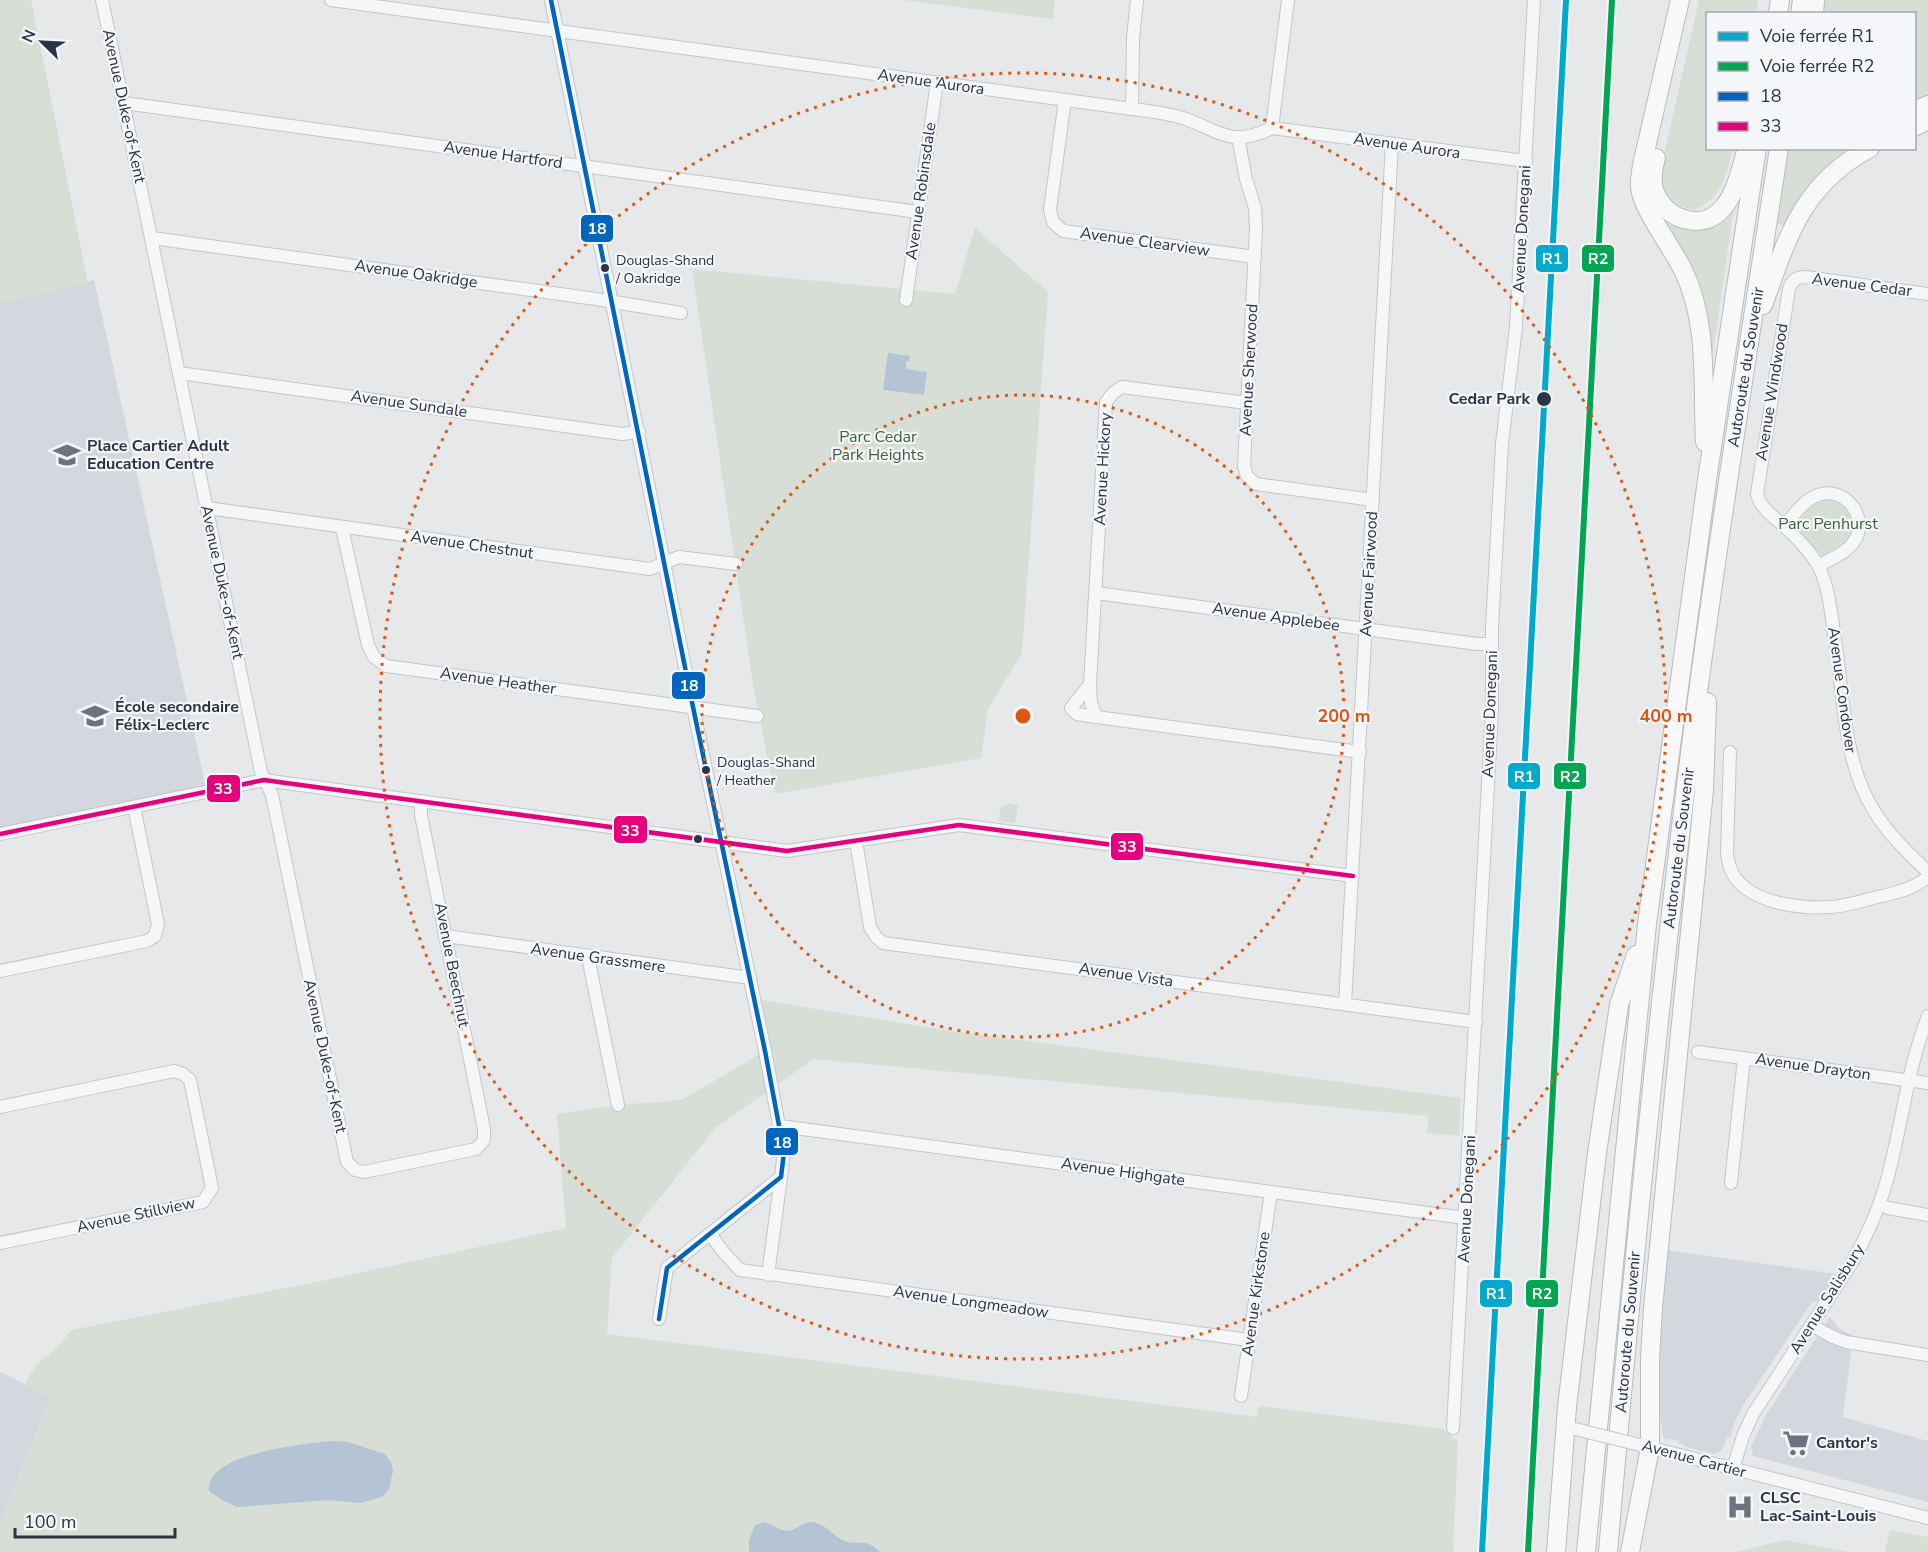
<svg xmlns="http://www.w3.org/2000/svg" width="1928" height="1552" font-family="'Nunito Sans',sans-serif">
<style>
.built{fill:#d4d7dd}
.green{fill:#d6ded6}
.water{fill:#b4c4d5}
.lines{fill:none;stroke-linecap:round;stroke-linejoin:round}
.minor-casing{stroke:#c4c6c8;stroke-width:14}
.highway-casing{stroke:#b8bbbf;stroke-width:20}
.minor{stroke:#f5f6f7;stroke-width:12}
.highway{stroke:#f8f8f8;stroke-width:18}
.minor-bridge-casing{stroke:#c4c6c8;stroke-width:14;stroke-linecap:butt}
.minor-bridge{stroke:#f5f6f7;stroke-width:12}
.bus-1-casing{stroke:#f4f6f9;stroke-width:9}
.bus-2-casing{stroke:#f4f6f9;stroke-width:9}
.bus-1{stroke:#0065bd;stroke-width:4.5}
.bus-2{stroke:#e5007d;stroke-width:4.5}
.rail-1-casing{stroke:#f4f6f9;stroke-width:10}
.rail-2-casing{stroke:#f4f6f9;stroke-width:10}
.rail-1{stroke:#00a9ce;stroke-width:6}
.rail-2{stroke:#00a651;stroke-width:6}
.ring{fill:none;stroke:#df570f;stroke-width:3;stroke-dasharray:3 6}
.bus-dot{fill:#2b3445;stroke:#f4f6f9;stroke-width:2}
.labels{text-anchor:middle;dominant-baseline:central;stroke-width:4.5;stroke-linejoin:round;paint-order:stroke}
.bus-label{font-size:14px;fill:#2b3445;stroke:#f4f6f9;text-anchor:start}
.street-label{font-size:16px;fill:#2b3445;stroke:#f4f6f9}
.stop-label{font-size:16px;font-weight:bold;fill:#2b3445;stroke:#f4f6f9;text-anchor:end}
.park-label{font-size:16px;fill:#3f6138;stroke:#f4f6f9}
.poi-label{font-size:16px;font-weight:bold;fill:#2b3445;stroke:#f4f6f9;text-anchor:start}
.centre{fill:#df570f;stroke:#f4f6f9;stroke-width:3}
.ring-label{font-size:18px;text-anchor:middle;font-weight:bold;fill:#df570f;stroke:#f4f6f9;stroke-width:4.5;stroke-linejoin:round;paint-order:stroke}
.line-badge{stroke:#f4f6f9;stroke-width:2}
.badge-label{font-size:16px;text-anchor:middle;font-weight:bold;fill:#fff}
</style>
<rect width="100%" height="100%" fill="#e6e8ea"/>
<g class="built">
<path d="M94,280L207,792L0,834V303Z"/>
<path d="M1666,1250L1836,1274L1819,1301L1812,1302L1746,1401L1735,1421L1730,1438H1727L1722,1450L1714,1454L1683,1446V1444L1678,1443L1679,1441L1669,1438L1667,1441L1663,1437L1661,1422H1657L1655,1366Z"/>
<path d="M1830,1317L1839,1328L1853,1336L1843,1417L1924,1440H1928V1502L1753,1456L1751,1446L1767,1413Z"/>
<path d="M0,1372L51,1397L0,1522Z"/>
</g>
<g class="green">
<path d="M0,0H31L88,283L0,303Z"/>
<path d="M904,0H1055L1053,19Z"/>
<path d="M1699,0H1758L1756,13L1708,14V148L1733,149C1725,176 1723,198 1694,210C1669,204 1663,197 1660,173Z"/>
<path d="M1823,0H1928V96L1915,103L1914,14H1821Z"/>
<path d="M1788,149H1856C1819,171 1805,187 1785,226L1776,223Z"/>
<path d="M1735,200L1713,351L1710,353L1664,223L1668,219L1686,226Z"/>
<path d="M975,228L1048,292L1022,653L988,709L981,758L775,794L753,684L692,269L955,294Z"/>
<path d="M1830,498C1856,507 1857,520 1847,543L1823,555L1817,553L1798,530L1797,524L1799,518L1811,505L1816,501Z"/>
<path d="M1010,803L1018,806L1015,823L999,821L1000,808Z"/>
<path d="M755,999L937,1029L1461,1098L1459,1136L1427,1133L1428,1116L814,1059L716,1127L612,1258L607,1334L1257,1417L1259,1406L1443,1429L1458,1442L1453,1552H0V1522L51,1398L24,1385L37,1364L54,1350L72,1330L326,1280L566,1228L557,1114L618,1105L682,1100L765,1051Z"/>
<path d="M1890,1530L1928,1537V1552H1885Z"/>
<path d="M1785,1540L1848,1552H1737Z"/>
</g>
<g class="water">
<path d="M888,353L910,356L909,361H906V369L927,372L924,395L883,390Z"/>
<path d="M331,1441L348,1442L385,1454L391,1462L393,1471L389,1489L382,1497L360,1503L328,1500L237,1507L222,1500L209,1491C205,1453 305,1444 331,1441Z"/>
<path d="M765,1522C772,1524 779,1530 786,1531C795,1532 802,1521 812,1522C827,1524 833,1537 845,1541C860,1546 865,1537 880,1552H749V1540L755,1525Z"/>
</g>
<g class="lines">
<defs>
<g id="minor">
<path d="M102,0L261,772L272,795L347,1162L355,1170L364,1172L476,1149L484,1140V1129L421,815V801"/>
<path d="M331,0L1132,109C1149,111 1167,113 1183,118C1220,131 1231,148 1272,128L1526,161"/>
<path d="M551,0L693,707L765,1051L784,1152L781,1177L667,1268L659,1319"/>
<path d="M1065,100L1050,210L1053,222L1063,231L1255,257"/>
<path d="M124,103L918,212"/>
<path d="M1132,109L1133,38L1137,0"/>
<path d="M1272,128L1288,0"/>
<path d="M1238,137L1246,179L1255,208L1256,229L1244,466L1247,476L1256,484L1373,500"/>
<path d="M152,238L596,299L681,313"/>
<path d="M1928,294L1806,277C1796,277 1792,280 1789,289L1757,494C1760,509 1776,518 1786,528C1798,539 1811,552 1819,567C1830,590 1832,621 1836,647C1844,701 1844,763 1874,811C1888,834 1909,854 1928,872"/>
<path d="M906,300L937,82"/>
<path d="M179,373L622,434L639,432"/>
<path d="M1247,403L1122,387L1113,393L1106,402L1090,684L1071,708L1077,714L1096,717L1360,752"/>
<path d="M207,508L650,569L679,557L736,564"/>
<path d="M1784,526C1794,515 1804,500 1818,495C1846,485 1871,520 1853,543C1845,554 1830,559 1818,566"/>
<path d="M342,528L368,645L374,657L386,666L757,716"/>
<path d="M1096,593L1477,644H1492"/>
<path d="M1090,684L1091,703L1096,717"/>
<path d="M1730,752L1727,853C1728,862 1730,871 1736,879C1756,904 1802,909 1831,907C1847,906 1862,901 1877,897C1896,893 1913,889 1928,877"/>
<path d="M0,834L264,780L787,851L959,825L1353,876"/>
<path d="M856,841L870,927L876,937L883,943L1476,1022"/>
<path d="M446,936L750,978"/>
<path d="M588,957L618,1105"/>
<path d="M0,971L147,941L155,936L158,924L134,807"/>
<path d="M1345,1004L1392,144"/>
<path d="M1698,1052L1928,1083"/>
<path d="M0,1107L174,1071L183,1074L190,1080L212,1188L203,1202L0,1243"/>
<path d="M780,1126L1465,1218"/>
<path d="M1731,1183L1744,1058"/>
<path d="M1879,1204L1888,1208L1928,1215"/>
<path d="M710,1234L725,1254L740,1270L1249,1340"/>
<path d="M768,1275L781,1177"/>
<path d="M1811,1325L1833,1337L1846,1342L1928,1355"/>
<path d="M1241,1396L1271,1192"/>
<path d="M1453,1428L1492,710V627L1502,444L1516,327L1534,0"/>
<path d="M1644,1446L1928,1518"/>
<path d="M1733,1469L1743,1436L1753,1414L1851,1264C1866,1238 1879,1209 1887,1180C1902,1125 1907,1069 1928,1016"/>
</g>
<g id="highway">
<path d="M1680,0L1642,165C1641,173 1639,181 1640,188C1644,212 1672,247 1683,270C1709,322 1702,385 1705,442"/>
<path d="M1778,14L1780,0"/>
<path d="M1800,14L1802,0"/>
<path d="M1814,14L1815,0"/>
<path d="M1914,111L1928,105"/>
<path d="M1914,127L1928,120"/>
<path d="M1656,158C1653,168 1651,179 1654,190C1663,218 1701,233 1722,209C1736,194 1741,168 1747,148"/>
<path d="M1763,305C1788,237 1801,185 1870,148"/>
<path d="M1556,1552L1567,1407L1597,1153L1619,1005L1636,955"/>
<path d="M1586,1552L1647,924L1707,480L1757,148"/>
<path d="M1608,1552C1631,1285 1657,1019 1690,753C1716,551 1748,350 1779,148"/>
<path d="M1630,1552L1650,1448V1359L1653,1308L1704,790L1707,702"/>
</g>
</defs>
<use href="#minor" class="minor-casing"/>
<use href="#highway" class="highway-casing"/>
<use href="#minor" class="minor"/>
<use href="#highway" class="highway"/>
<defs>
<path id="minor-bridge" d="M1575,1429L1640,1445"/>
</defs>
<use href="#minor-bridge" class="minor-bridge-casing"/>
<use href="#minor-bridge" class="minor-bridge"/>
<defs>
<path id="bus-1" d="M551,0L693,707L765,1051L784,1152L781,1177L667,1268L659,1319"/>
<path id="bus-2" d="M0,834L264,780L787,851L959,825L1353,876"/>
</defs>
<use href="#bus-1" class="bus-1-casing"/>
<use href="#bus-2" class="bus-2-casing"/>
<use href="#bus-1" class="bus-1"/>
<use href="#bus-2" class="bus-2"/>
<defs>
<path id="rail-1" d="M1482,1552L1566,0"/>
<path id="rail-2" d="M1528,1552L1612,0"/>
</defs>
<use href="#rail-1" class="rail-1-casing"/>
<use href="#rail-2" class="rail-2-casing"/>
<use href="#rail-1" class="rail-1"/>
<use href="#rail-2" class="rail-2"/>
</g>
<g class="ring">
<circle cx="1023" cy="716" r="321"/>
<circle cx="1023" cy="716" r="643"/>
</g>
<defs>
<symbol id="school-bare" viewBox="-9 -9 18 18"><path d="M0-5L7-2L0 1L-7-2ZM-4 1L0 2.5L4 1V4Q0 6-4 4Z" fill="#6c737f" stroke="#f4f6f9" stroke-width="2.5" paint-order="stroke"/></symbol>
<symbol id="supermarket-bare" viewBox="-9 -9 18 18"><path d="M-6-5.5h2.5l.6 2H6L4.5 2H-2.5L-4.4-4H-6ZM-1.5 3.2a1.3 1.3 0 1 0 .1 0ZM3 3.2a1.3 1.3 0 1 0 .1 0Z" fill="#6c737f" stroke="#f4f6f9" stroke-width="2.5" paint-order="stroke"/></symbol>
<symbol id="hospital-bare" viewBox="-9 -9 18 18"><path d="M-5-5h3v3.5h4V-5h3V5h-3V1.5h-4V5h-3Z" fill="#6c737f" stroke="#f4f6f9" stroke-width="2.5" paint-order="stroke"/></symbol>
</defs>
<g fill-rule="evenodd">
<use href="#school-bare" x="48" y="436" width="38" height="38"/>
<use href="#school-bare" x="76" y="697" width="38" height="38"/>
<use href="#supermarket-bare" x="1777" y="1424" width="38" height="38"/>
<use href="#hospital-bare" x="1721" y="1488" width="38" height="38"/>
</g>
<g class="bus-dot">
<circle cx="605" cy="268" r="5"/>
<circle cx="1544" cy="399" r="8"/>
<circle cx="706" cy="770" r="5"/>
<circle cx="698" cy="839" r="5"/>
</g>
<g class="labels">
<g class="bus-label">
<text x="616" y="260">Douglas-Shand<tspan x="616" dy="18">/ Oakridge</tspan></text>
<text x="717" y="762">Douglas-Shand<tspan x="717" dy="18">/ Heather</tspan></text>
</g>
<g class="street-label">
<text transform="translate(931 82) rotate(8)">Avenue Aurora</text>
<text transform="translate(124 106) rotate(78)">Avenue Duke-of-Kent</text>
<text transform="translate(1407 146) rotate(8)">Avenue Aurora</text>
<text transform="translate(503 155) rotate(8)">Avenue Hartford</text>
<text transform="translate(921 191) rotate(-82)">Avenue Robinsdale</text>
<text transform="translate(1522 229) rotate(-87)">Avenue Donegani</text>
<text transform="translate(1145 242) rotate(8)">Avenue Clearview</text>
<text transform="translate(416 274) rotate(8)">Avenue Oakridge</text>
<text transform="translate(1862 285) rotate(7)">Avenue Cedar</text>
<text transform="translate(1746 367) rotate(-81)">Autoroute du Souvenir</text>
<text transform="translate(1249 370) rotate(-87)">Avenue Sherwood</text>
<text transform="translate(1772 392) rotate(-81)">Avenue Windwood</text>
<text transform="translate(409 404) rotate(8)">Avenue Sundale</text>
<text transform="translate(1103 469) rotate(-87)">Avenue Hickory</text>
<text transform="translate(472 545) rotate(8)">Avenue Chestnut</text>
<text transform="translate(1369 574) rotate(-87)">Avenue Fairwood</text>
<text transform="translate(222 582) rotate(78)">Avenue Duke-of-Kent</text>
<text transform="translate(1276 617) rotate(8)">Avenue Applebee</text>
<text transform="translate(498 681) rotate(8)">Avenue Heather</text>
<text transform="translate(1842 690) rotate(82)">Avenue Condover</text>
<text transform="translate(1490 714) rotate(-88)">Avenue Donegani</text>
<text transform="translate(1679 848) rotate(-83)">Autoroute du Souvenir</text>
<text transform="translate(598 958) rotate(8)">Avenue Grassmere</text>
<text transform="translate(452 965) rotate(79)">Avenue Beechnut</text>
<text transform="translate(1126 975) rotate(8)">Avenue Vista</text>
<text transform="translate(325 1056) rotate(78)">Avenue Duke-of-Kent</text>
<text transform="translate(1813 1067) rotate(8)">Avenue Drayton</text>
<text transform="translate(1123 1172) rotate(8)">Avenue Highgate</text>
<text transform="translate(1467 1199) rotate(-87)">Avenue Donegani</text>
<text transform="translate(136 1215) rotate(-12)">Avenue Stillview</text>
<text transform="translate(1256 1294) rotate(-82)">Avenue Kirkstone</text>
<text transform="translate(1827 1299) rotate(-58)">Avenue Salisbury</text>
<text transform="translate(971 1302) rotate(8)">Avenue Longmeadow</text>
<text transform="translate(1628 1332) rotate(-85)">Autoroute du Souvenir</text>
<text transform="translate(1694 1459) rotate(15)">Avenue Cartier</text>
</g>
<g class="stop-label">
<text x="1530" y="399">Cedar Park</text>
</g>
<g class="park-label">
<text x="878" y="437">Parc Cedar<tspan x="878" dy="18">Park Heights</tspan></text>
<text x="1828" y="524">Parc Penhurst</text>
</g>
<g class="poi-label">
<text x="87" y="446">Place Cartier Adult<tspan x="87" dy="18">Education Centre</tspan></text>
<text x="115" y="707">École secondaire<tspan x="115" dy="18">Félix-Leclerc</tspan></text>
<text x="1816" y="1443">Cantor's</text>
<text x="1760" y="1498">CLSC<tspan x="1760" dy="18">Lac-Saint-Louis</tspan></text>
</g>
</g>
<circle cx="1023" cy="716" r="9" class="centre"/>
<g class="ring-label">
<text x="1344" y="722">200 m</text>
<text x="1666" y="722">400 m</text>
</g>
<g class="line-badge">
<rect x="580" y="214" width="34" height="29" rx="6" fill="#0065bd"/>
<rect x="1535" y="244" width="34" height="29" rx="6" fill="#00a9ce"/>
<rect x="1581" y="244" width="34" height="29" rx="6" fill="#00a651"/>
<rect x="671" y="671" width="35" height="29" rx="6" fill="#0065bd"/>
<rect x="1507" y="762" width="34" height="28" rx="6" fill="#00a9ce"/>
<rect x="1553" y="762" width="34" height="28" rx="6" fill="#00a651"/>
<rect x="206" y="774" width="35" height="29" rx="6" fill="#e5007d"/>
<rect x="613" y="815" width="35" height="29" rx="6" fill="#e5007d"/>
<rect x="1110" y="832" width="34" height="29" rx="6" fill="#e5007d"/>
<rect x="765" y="1127" width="34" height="29" rx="6" fill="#0065bd"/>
<rect x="1479" y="1279" width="34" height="29" rx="6" fill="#00a9ce"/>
<rect x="1525" y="1279" width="34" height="29" rx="6" fill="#00a651"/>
</g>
<g class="badge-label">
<text x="597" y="234">18</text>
<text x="1552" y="264">R1</text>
<text x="1598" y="264">R2</text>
<text x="689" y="691">18</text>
<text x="1524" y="782">R1</text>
<text x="1570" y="782">R2</text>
<text x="223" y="794">33</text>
<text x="630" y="836">33</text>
<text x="1127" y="852">33</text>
<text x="782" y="1148">18</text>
<text x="1496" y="1299">R1</text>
<text x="1542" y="1299">R2</text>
</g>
<rect x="1706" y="12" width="210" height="138" fill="#f4f6f9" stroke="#a4a8b1" stroke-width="1.5"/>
<rect x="1718" y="32" width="30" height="9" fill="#00a9ce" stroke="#a4a8b1" stroke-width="1.5"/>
<text x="1760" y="42" font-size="18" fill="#2b3445">Voie ferrée R1</text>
<rect x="1718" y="62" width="30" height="9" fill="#00a651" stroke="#a4a8b1" stroke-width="1.5"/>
<text x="1760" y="72" font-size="18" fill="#2b3445">Voie ferrée R2</text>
<rect x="1718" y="92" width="30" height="9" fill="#0065bd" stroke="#a4a8b1" stroke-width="1.5"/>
<text x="1760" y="102" font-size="18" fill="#2b3445">18</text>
<rect x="1718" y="122" width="30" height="9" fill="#e5007d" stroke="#a4a8b1" stroke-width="1.5"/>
<text x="1760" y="132" font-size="18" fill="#2b3445">33</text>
<g transform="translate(42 42) rotate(294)" stroke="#f4f6f9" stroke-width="4.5" paint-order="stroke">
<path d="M0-4.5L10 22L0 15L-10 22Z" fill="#2b3445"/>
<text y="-9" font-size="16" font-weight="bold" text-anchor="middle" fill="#2b3445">N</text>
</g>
<path d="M15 1528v9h160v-9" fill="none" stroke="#2b3445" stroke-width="3"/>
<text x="24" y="1528" font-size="18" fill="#2b3445" stroke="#f4f6f9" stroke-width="4.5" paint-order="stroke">100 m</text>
</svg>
